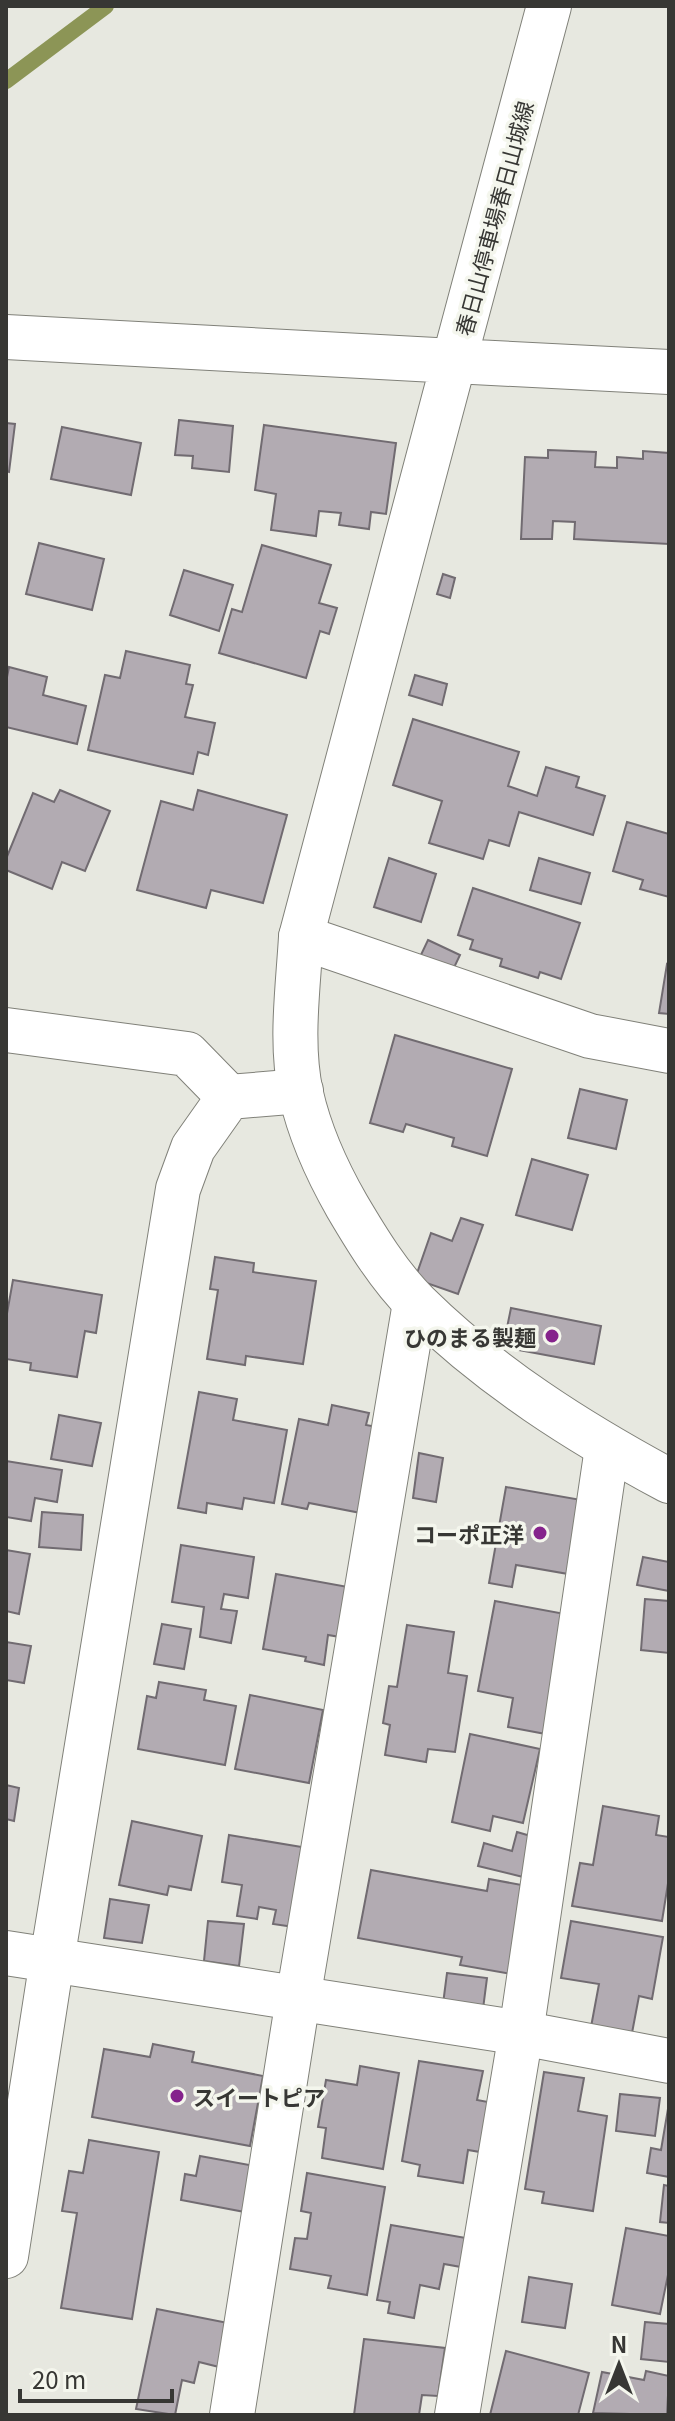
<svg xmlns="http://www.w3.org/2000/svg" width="675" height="2421" font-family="Georgia,'Noto Sans JP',serif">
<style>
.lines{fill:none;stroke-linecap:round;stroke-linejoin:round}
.stream{stroke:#8c9556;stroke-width:16}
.building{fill:#b2abb2;stroke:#716b71;stroke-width:2}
.minor-casing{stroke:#808179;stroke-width:46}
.major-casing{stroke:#808179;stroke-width:46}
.minor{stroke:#fff;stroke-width:44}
.major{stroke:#fff;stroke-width:44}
.poi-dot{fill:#85238c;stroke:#f4f6ed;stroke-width:3}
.labels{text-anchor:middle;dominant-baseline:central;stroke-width:7;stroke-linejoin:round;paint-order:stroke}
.street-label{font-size:22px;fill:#373734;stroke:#f4f6ed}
.poi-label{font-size:22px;font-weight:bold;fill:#373734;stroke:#f4f6ed;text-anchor:end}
</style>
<rect width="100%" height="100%" fill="#e7e8e0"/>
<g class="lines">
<path class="stream" d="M6,81L106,6"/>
</g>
<g class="building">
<path d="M179,420L233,426L229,472L192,468L193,456L175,455Z"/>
<path d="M6,423L15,424L9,472L6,471Z"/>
<path d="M264,425L396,443L386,514L371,512L369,529L339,525L341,513L319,511L316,536L271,530L276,494L255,490Z"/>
<path d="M62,427L141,443L131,495L51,479Z"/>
<path d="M548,450L596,452L595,467L617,468V457L643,459V451L669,453V544L574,539L575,522L553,521L552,539H521L525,457L548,458Z"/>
<path d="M39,543L104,559L92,610L26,594Z"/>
<path d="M262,545L331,565L319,603L337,608L329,634L320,631L306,678L219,653L232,609L242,612Z"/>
<path d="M184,570L233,585L219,631L170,615Z"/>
<path d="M443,574L455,578L450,598L437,594Z"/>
<path d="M126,651L190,665L186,684L193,685L185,717L215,723L208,755L198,752L193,774L88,750L105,675L120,678Z"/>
<path d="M9,667L47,677L43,695L86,706L77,744L6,727V682Z"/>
<path d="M415,675L447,684L442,705L409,695Z"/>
<path d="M413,719L519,752L508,786L537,796L546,767L579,777L576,787L605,796L593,835L519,812L509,846L489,840L483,859L429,843L442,801L393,785Z"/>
<path d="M60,790L110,811L85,871L62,862L52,889L6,870V859L33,793L54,802Z"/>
<path d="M198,790L287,815L263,903L211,890L206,908L137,890L161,801L193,810Z"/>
<path d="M627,822L669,834V897L640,889L643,880L613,871Z"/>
<path d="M389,858L436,874L421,922L374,907Z"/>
<path d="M539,858L590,873L581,904L530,890Z"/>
<path d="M473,888L580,923L561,979L540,972L538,978L500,966L502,959L470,949L473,940L458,935Z"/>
<path d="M428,940L460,955L451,974L419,959Z"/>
<path d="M667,964L669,965V1014L659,1013Z"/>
<path d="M395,1035L512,1069L487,1156L452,1146L454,1138L406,1124L403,1132L370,1123Z"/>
<path d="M580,1089L627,1100L616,1149L568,1138Z"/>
<path d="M532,1159L588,1175L572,1230L516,1215Z"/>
<path d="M461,1218L483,1225L458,1294L415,1279L431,1233L452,1241Z"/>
<path d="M215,1257L254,1263L253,1272L316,1281L303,1364L246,1356L245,1365L207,1359L218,1290L210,1289Z"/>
<path d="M13,1280L102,1295L96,1333L85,1331L77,1377L30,1370L31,1363L6,1359V1319Z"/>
<path d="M511,1308L601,1326L594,1364L503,1347Z"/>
<path d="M199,1392L237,1399L233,1420L287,1430L274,1503L244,1498L242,1509L207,1503L206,1513L178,1508Z"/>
<path d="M332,1405L369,1413L366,1425L388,1429L371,1515L309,1503L307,1509L282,1504L299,1419L328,1425Z"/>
<path d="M59,1415L101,1423L92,1466L51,1459Z"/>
<path d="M419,1453L443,1458L436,1502L413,1498Z"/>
<path d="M6,1461L62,1470L57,1502L35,1498L31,1521L6,1517Z"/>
<path d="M506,1487L587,1501L574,1575L516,1565L512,1587L489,1583Z"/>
<path d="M42,1512L83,1515L81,1550L39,1547Z"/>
<path d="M181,1545L254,1557L248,1598L224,1594L221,1609L237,1611L231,1643L200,1637L204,1607L172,1602Z"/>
<path d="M6,1550L30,1554L19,1614L6,1611Z"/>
<path d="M643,1557L669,1562V1591L637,1585Z"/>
<path d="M276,1574L348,1587L340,1637L328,1635L324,1665L305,1661L306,1657L263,1649Z"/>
<path d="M645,1599L669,1601V1653L641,1650Z"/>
<path d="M495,1601L565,1614L551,1735L508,1727L513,1698L478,1691Z"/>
<path d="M162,1624L191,1629L184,1669L154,1664Z"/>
<path d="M407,1625L454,1632L448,1673L467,1676L455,1752L428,1749L426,1762L385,1755L390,1725L383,1723L389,1686L397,1687Z"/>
<path d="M6,1642L31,1646L24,1683L6,1680Z"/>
<path d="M159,1682L206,1690L204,1700L236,1706L225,1765L138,1749L147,1696L156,1698Z"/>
<path d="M250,1695L323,1710L309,1783L235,1769Z"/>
<path d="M470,1734L540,1749L523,1823L493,1816L490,1831L452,1822Z"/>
<path d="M6,1785L19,1788L14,1821L6,1819Z"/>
<path d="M603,1806L659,1816L656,1835L669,1837V1877L662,1921L572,1906L580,1863L593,1865Z"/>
<path d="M132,1821L202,1836L191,1890L169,1886L167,1895L119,1885Z"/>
<path d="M517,1832L534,1837L523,1877L478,1866L484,1843L512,1851Z"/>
<path d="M229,1835L314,1849L301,1928L273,1924L276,1910L259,1907L257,1919L237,1916L242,1885L222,1882Z"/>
<path d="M371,1870L487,1891L489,1879L527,1886L511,1974L460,1965L462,1957L358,1938Z"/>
<path d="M110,1899L149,1905L142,1943L104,1938Z"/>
<path d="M208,1921L244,1924L239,1966L204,1961Z"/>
<path d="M571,1921L663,1937L652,1999L639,1996L632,2033L591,2027L599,1984L561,1978Z"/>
<path d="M447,1973L487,1978L483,2009L443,2004Z"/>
<path d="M153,2044L194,2052L192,2062L263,2076L250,2146L92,2117L104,2049L150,2057Z"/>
<path d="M419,2061L483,2071L477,2100L488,2102L480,2152L468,2150L463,2183L418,2176L420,2165L402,2161Z"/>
<path d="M360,2066L399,2073L383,2169L322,2158L326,2128L318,2127L326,2080L357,2085Z"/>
<path d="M544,2072L584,2078L578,2111L607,2116L593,2211L542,2203L544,2192L525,2189Z"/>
<path d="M620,2094L660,2098L655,2136L616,2131Z"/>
<path d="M669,2103V2177L647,2173L651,2148L661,2150Z"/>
<path d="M89,2140L159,2152L132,2319L61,2308L77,2213L62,2211L69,2171L83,2173Z"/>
<path d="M200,2156L260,2167L250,2213L181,2200L185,2174L196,2176Z"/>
<path d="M307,2173L385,2187L367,2295L328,2288L331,2276L290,2269L295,2238L307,2239L311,2213L301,2211Z"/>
<path d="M664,2185L669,2186V2223L660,2222Z"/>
<path d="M391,2225L466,2238L461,2267L444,2264L439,2289L420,2285L414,2318L388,2313L390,2302L377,2300Z"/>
<path d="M626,2228L669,2236V2270L660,2314L612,2305Z"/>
<path d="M529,2277L572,2284L565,2328L522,2322Z"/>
<path d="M157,2309L228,2323L219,2367L199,2362L194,2383L182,2380L175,2415L136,2409Z"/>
<path d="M645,2322L669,2324V2362L641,2359Z"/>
<path d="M364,2339L445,2348L438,2396L422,2395L419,2415H354Z"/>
<path d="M506,2351L589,2373L578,2415H490Z"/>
<path d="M646,2371L669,2376L667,2415L593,2413L602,2372L644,2380Z"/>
</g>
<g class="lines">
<defs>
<g id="minor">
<path d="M6,337L454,361L301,937C298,989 290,1043 301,1094C310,1134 327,1171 347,1206C367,1240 389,1276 417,1304C491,1377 578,1432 669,1481"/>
<path d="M301,937L590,1036L669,1051"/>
<path d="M6,1030L187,1054L229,1097"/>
<path d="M6,1953L521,2033L669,2061"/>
<path d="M6,2256L52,1960L178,1189L193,1148L229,1097L301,1091"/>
<path d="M232,2415L298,1999L415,1303"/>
<path d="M457,2415L521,2033L607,1448"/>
</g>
<path id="major" d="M549,6L454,361L669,372"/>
</defs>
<use href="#minor" class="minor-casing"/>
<use href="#major" class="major-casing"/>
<use href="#minor" class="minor"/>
<use href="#major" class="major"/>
</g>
<g class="poi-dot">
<circle cx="552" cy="1336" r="8"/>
<circle cx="540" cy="1533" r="8"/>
<circle cx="177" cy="2096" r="8"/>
</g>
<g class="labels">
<g class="street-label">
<text transform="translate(493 218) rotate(-75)">春日山停車場春日山城線</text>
</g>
<g class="poi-label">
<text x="536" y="1336">ひのまる製麺</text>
<text x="524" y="1533">コーポ正洋</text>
<text x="193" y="2096" text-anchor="start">スイートピア</text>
</g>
</g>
<rect width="675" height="2421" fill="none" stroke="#373734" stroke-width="16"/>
<g transform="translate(619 2365)" stroke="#f4f6ed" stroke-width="6" paint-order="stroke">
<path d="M0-6L14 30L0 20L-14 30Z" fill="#373734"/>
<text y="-12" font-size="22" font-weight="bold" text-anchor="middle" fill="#373734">N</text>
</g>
<path d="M20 2389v12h152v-12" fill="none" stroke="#373734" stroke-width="4"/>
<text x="32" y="2389" font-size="24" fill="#373734" stroke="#f4f6ed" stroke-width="6" paint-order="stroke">20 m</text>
</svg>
